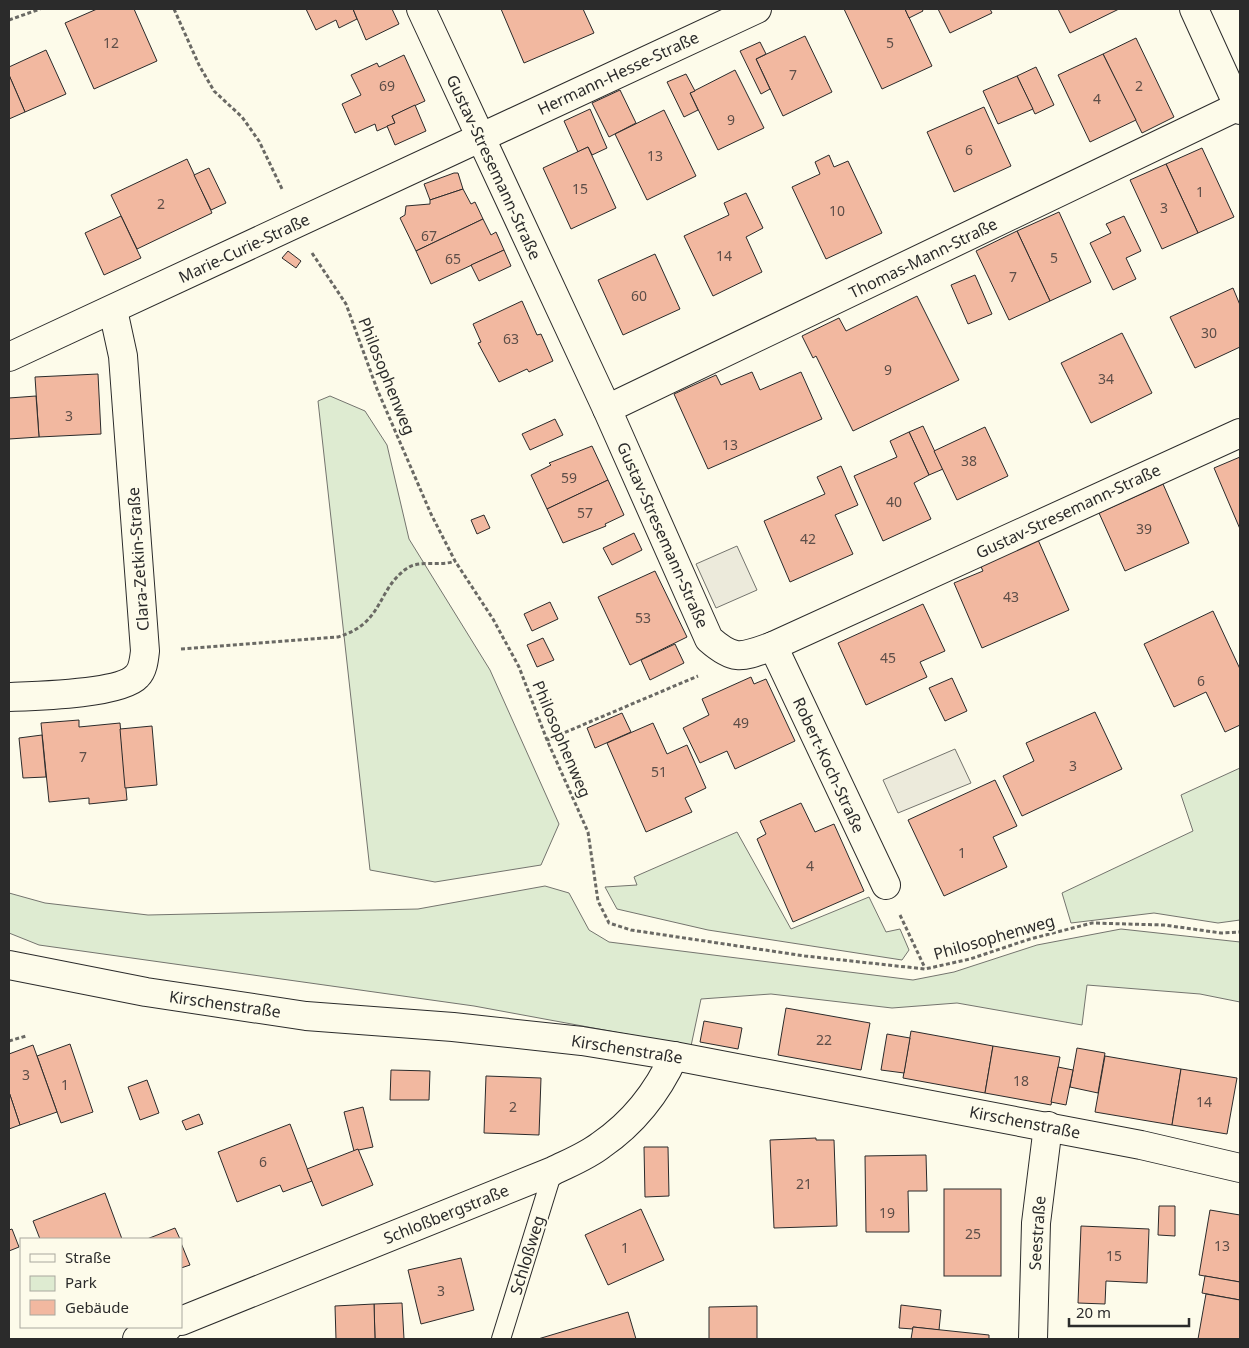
<svg xmlns="http://www.w3.org/2000/svg" width="1249" height="1348" font-family="'Noto Sans',sans-serif">
<style>
.green{fill:#deebd1;stroke:#74746e}
.parking{fill:#eceadb;stroke:#74746e}
.building{fill:#f2b8a0;stroke:#2b2b2b}
.lines{fill:none;stroke-linecap:round;stroke-linejoin:round}
.service-casing{stroke:#2b2b2b;stroke-width:20}
.minor-casing{stroke:#2b2b2b;stroke-width:30}
.path{stroke:#6a6964;stroke-width:3;stroke-dasharray:4 2.5;stroke-linecap:butt}
.service{stroke:#fdfbea;stroke-width:18}
.minor{stroke:#fdfbea;stroke-width:28}
.labels{text-anchor:middle;dominant-baseline:central;stroke-width:4;stroke-linejoin:round;paint-order:stroke}
.number-label{font-size:14px;fill:#5d4e48}
.street-label{font-size:16px;fill:#2b2b2b;stroke:#fdfbea}
</style>
<rect width="100%" height="100%" fill="#fdfbea"/>
<g class="green">
<path d="M330,396L365,411L387,445L409,539L490,670L559,824L541,865L435,882L370,870L318,401Z"/>
<path d="M1240,768V920L1218,923L1154,913L1071,923L1062,893L1193,831L1181,795Z"/>
<path d="M737,832L791,929L869,897L886,932L900,929L909,950L902,960L708,930L617,909L605,887L637,885L634,877Z"/>
<path d="M545,886L569,893L589,930L609,942L913,980L954,972L1037,945L1121,929L1240,942V1002L1200,994L1087,985L1082,1025L957,1003L892,1008L771,994L701,999L691,1046L474,1006L39,945L9,933V893L45,903L148,915L418,909Z"/>
</g>
<g class="parking">
<path d="M737,546L757,590L716,608L696,564Z"/>
<path d="M955,749L971,783L898,813L883,780Z"/>
</g>
<g class="building">
<path d="M97,9H134L157,61L94,89L65,23Z"/>
<path d="M306,9H353L357,19L339,28L336,20L316,30Z"/>
<path d="M353,9H392L399,24L366,40Z"/>
<path d="M501,9H583L594,33L524,63Z"/>
<path d="M844,9H905L932,66L882,89Z"/>
<path d="M905,9H922L923,11L909,18Z"/>
<path d="M938,9H990L992,13L950,33Z"/>
<path d="M1058,9H1119L1070,33Z"/>
<path d="M805,36L832,92L783,116L756,59Z"/>
<path d="M1136,38L1174,117L1142,133L1103,54Z"/>
<path d="M760,42L766,54L756,59L770,89L761,94L740,51Z"/>
<path d="M46,50L66,94L25,112L9,75V67Z"/>
<path d="M1103,54L1136,120L1090,142L1058,75Z"/>
<path d="M404,55L425,101L392,116L395,123L377,131L375,124L355,133L342,104L361,95L351,75L377,63L379,67Z"/>
<path d="M1036,67L1054,105L1035,114L1017,76Z"/>
<path d="M735,70L764,128L718,150L690,93Z"/>
<path d="M686,74L695,91L690,93L698,110L684,117L667,82Z"/>
<path d="M9,75L25,112L9,119Z"/>
<path d="M1017,76L1033,109L998,124L983,91Z"/>
<path d="M620,90L636,123L609,137L592,103Z"/>
<path d="M415,105L426,131L395,145L387,126L395,123L392,116Z"/>
<path d="M984,107L1011,166L954,192L927,132Z"/>
<path d="M590,109L607,148L592,155L588,147L578,152L564,121Z"/>
<path d="M664,110L696,176L647,200L615,134Z"/>
<path d="M588,147L616,208L571,229L543,168Z"/>
<path d="M1202,148L1234,217L1198,233L1166,164Z"/>
<path d="M829,155L834,167L848,161L882,233L826,259L792,187L820,174L815,162Z"/>
<path d="M187,159L212,213L137,249L111,195Z"/>
<path d="M1166,164L1198,233L1162,249L1130,180Z"/>
<path d="M209,168L226,203L211,210L194,175Z"/>
<path d="M454,173H458L463,189L430,200L424,184Z"/>
<path d="M463,189L471,204L475,202L483,219L416,251L400,218L405,215L406,206L430,204V200Z"/>
<path d="M746,193L763,228L746,237L762,272L713,296L684,236L729,215L724,203Z"/>
<path d="M1059,212L1091,282L1050,301L1017,231Z"/>
<path d="M121,216L141,258L104,275L85,233Z"/>
<path d="M1124,216L1141,251L1126,258L1136,279L1113,290L1090,243L1111,233L1106,224Z"/>
<path d="M483,219L491,235L496,232L504,250L431,284L416,251Z"/>
<path d="M1017,231L1050,301L1009,320L976,251Z"/>
<path d="M504,250L511,266L479,281L471,265Z"/>
<path d="M288,251L301,261L296,268L282,258Z"/>
<path d="M655,254L680,309L623,335L598,280Z"/>
<path d="M975,275L992,314L968,324L951,285Z"/>
<path d="M1233,288L1240,305V347L1195,368L1170,317Z"/>
<path d="M917,296L959,380L853,431L816,356L813,358L802,336L839,318L846,331Z"/>
<path d="M522,301L537,335L541,334L553,361L529,372L527,369L499,382L478,343L481,342L473,324Z"/>
<path d="M1122,333L1152,393L1091,423L1061,363Z"/>
<path d="M752,372L760,390L801,372L822,419L708,469L674,394L716,375L721,385Z"/>
<path d="M98,374L101,434L39,437L35,377Z"/>
<path d="M36,396L39,437L9,439V398Z"/>
<path d="M555,419L563,435L530,450L522,434Z"/>
<path d="M923,426L943,469L929,475L909,432Z"/>
<path d="M985,427L1008,476L957,500L934,451Z"/>
<path d="M909,432L929,475L914,483L931,519L883,541L854,476L897,457L890,441Z"/>
<path d="M592,446L608,480L547,509L531,475L551,465L549,463Z"/>
<path d="M1240,457V529L1214,468Z"/>
<path d="M841,466L858,505L835,515L853,554L790,582L764,521L825,494L817,477Z"/>
<path d="M608,480L624,515L605,524L606,526L563,543L547,509Z"/>
<path d="M1163,484L1189,543L1125,571L1099,513Z"/>
<path d="M484,515L490,528L477,534L471,520Z"/>
<path d="M634,533L642,550L612,565L603,548Z"/>
<path d="M1035,533L1069,610L982,648L954,583L983,571L977,558Z"/>
<path d="M655,571L687,637L630,665L598,597Z"/>
<path d="M550,602L558,619L532,631L524,614Z"/>
<path d="M923,604L945,651L920,662L927,677L866,705L838,643Z"/>
<path d="M1213,611L1240,669V725L1225,732L1206,692L1174,707L1144,644Z"/>
<path d="M543,638L554,660L537,667L527,645Z"/>
<path d="M675,644L684,663L650,680L641,660Z"/>
<path d="M751,677L754,684L766,679L795,741L735,769L727,751L700,763L683,728L709,715L702,699Z"/>
<path d="M952,678L967,711L945,721L929,688Z"/>
<path d="M1095,712L1122,769L1022,816L1003,776L1034,761L1026,743Z"/>
<path d="M622,713L631,732L595,748L587,728Z"/>
<path d="M79,720V727L120,723L127,800L89,804V798L49,802L41,723Z"/>
<path d="M653,723L667,754L687,745L706,788L685,798L692,812L646,832L607,743Z"/>
<path d="M152,726L157,785L125,788L120,729Z"/>
<path d="M42,735L46,777L23,778L19,738Z"/>
<path d="M995,780L1017,826L993,837L1007,867L944,896L908,820Z"/>
<path d="M801,803L815,832L834,824L864,891L793,922L757,839L766,834L760,821Z"/>
<path d="M786,1008L870,1023L861,1070L778,1055Z"/>
<path d="M704,1021L742,1028L738,1049L700,1042Z"/>
<path d="M911,1031L993,1046L985,1093L903,1078Z"/>
<path d="M887,1034L910,1038L904,1073L881,1070Z"/>
<path d="M70,1044L93,1112L61,1123L37,1056Z"/>
<path d="M33,1045L57,1112L20,1125L9,1092V1054Z"/>
<path d="M993,1046L1060,1057L1051,1105L985,1093Z"/>
<path d="M1077,1048L1105,1053L1098,1093L1070,1087Z"/>
<path d="M1105,1056L1181,1069L1172,1125L1095,1112Z"/>
<path d="M1058,1067L1073,1070L1066,1105L1051,1102Z"/>
<path d="M1181,1069L1237,1078L1227,1134L1172,1125Z"/>
<path d="M391,1070L430,1071L429,1100H390Z"/>
<path d="M486,1076L541,1078L539,1135L484,1133Z"/>
<path d="M147,1080L159,1113L140,1120L128,1087Z"/>
<path d="M9,1092L20,1125L9,1129Z"/>
<path d="M363,1107L373,1147L354,1151L344,1112Z"/>
<path d="M199,1114L203,1124L186,1130L182,1121Z"/>
<path d="M290,1124L312,1181L283,1192L280,1185L237,1202L218,1152Z"/>
<path d="M816,1138V1140H834L837,1226L774,1228L770,1140Z"/>
<path d="M644,1147H668L669,1196L645,1197Z"/>
<path d="M358,1149L373,1185L322,1206L307,1169Z"/>
<path d="M926,1155L927,1191H908L909,1232H866L865,1156Z"/>
<rect x="944" y="1189" width="57" height="87"/>
<path d="M105,1193L122,1239H40L33,1221Z"/>
<path d="M1159,1206H1175V1236L1158,1235Z"/>
<path d="M641,1209L664,1260L608,1285L585,1235Z"/>
<path d="M1210,1210L1240,1215V1282L1199,1275Z"/>
<path d="M1081,1226L1149,1229L1147,1283L1106,1281L1105,1304L1078,1303Z"/>
<path d="M175,1228L180,1239H147Z"/>
<path d="M12,1229L19,1247L9,1251V1230Z"/>
<path d="M181,1243L190,1265L181,1268Z"/>
<path d="M461,1258L474,1310L421,1324L408,1270Z"/>
<path d="M1205,1276L1240,1282V1300L1202,1293Z"/>
<path d="M1206,1294L1240,1300V1339H1198Z"/>
<path d="M402,1303L404,1339H375L374,1304Z"/>
<path d="M374,1304L375,1339H336L335,1306Z"/>
<path d="M901,1305L941,1310L939,1330L913,1327V1329L899,1328Z"/>
<path d="M757,1306V1339H709V1307Z"/>
<path d="M628,1312L636,1339H538Z"/>
<path d="M913,1327L989,1335V1339H911Z"/>
</g>
<g class="lines">
<defs>
<path id="service" d="M501,1339L553,1171"/>
<g id="minor">
<path d="M421,9L607,409L709,639C735,662 742,657 773,646L1240,433"/>
<path d="M1194,9L1240,110"/>
<path d="M9,357L757,9"/>
<path d="M607,409L1239,106"/>
<path d="M773,646L886,885"/>
<path d="M9,697C34,696 121,694 137,676C143,670 144,660 145,651L123,356L113,310"/>
<path d="M9,965L146,992L306,1016L453,1027L582,1041L674,1056L1141,1145L1240,1168"/>
<path d="M181,1321L553,1171C569,1163 587,1156 601,1145C633,1123 658,1091 674,1056"/>
<path d="M137,1339L168,1327"/>
<path d="M1033,1339L1036,1223L1048,1126"/>
</g>
</defs>
<use href="#service" class="service-casing"/>
<use href="#minor" class="minor-casing"/>
<g class="path">
<path d="M174,9L199,65L214,91L242,117L259,141L283,191"/>
<path d="M9,20L40,9"/>
<path d="M312,253L346,304L377,389L431,514L455,561L493,619L519,667L547,740L588,832L598,901L609,923L631,930L805,956L925,969L970,959L1030,939L1092,923L1164,925L1221,933L1240,932"/>
<path d="M181,649L338,637C384,623 376,591 406,569C419,559 440,567 455,561"/>
<path d="M547,740L698,676"/>
<path d="M900,915L925,968"/>
<path d="M9,1041L26,1036"/>
</g>
<use href="#service" class="service"/>
<use href="#minor" class="minor"/>
</g>
<g class="labels">
<g class="number-label">
<text x="111" y="42">12</text>
<text x="890" y="42">5</text>
<text x="793" y="74">7</text>
<text x="387" y="85">69</text>
<text x="1139" y="85">2</text>
<text x="1097" y="98">4</text>
<text x="731" y="119">9</text>
<text x="969" y="149">6</text>
<text x="655" y="155">13</text>
<text x="580" y="188">15</text>
<text x="1200" y="191">1</text>
<text x="161" y="203">2</text>
<text x="1164" y="207">3</text>
<text x="837" y="210">10</text>
<text x="429" y="235">67</text>
<text x="724" y="255">14</text>
<text x="1054" y="257">5</text>
<text x="453" y="258">65</text>
<text x="1013" y="276">7</text>
<text x="639" y="295">60</text>
<text x="1209" y="332">30</text>
<text x="511" y="338">63</text>
<text x="888" y="369">9</text>
<text x="1106" y="378">34</text>
<text x="69" y="415">3</text>
<text x="730" y="444">13</text>
<text x="969" y="460">38</text>
<text x="569" y="477">59</text>
<text x="894" y="501">40</text>
<text x="585" y="512">57</text>
<text x="1144" y="528">39</text>
<text x="808" y="538">42</text>
<text x="1011" y="596">43</text>
<text x="643" y="617">53</text>
<text x="888" y="657">45</text>
<text x="1201" y="680">6</text>
<text x="741" y="722">49</text>
<text x="83" y="756">7</text>
<text x="1073" y="765">3</text>
<text x="659" y="771">51</text>
<text x="962" y="852">1</text>
<text x="810" y="865">4</text>
<text x="824" y="1039">22</text>
<text x="26" y="1074">3</text>
<text x="1021" y="1080">18</text>
<text x="65" y="1084">1</text>
<text x="1204" y="1101">14</text>
<text x="513" y="1106">2</text>
<text x="263" y="1161">6</text>
<text x="804" y="1183">21</text>
<text x="887" y="1212">19</text>
<text x="973" y="1233">25</text>
<text x="1222" y="1245">13</text>
<text x="625" y="1247">1</text>
<text x="1114" y="1255">15</text>
<text x="441" y="1290">3</text>
</g>
<g class="street-label">
<text transform="translate(618 73) rotate(-25)">Hermann-Hesse-Straße</text>
<text transform="translate(494 167) rotate(65)">Gustav-Stresemann-Straße</text>
<text transform="translate(244 248) rotate(-25)">Marie-Curie-Straße</text>
<text transform="translate(923 258) rotate(-26)">Thomas-Mann-Straße</text>
<text transform="translate(387 376) rotate(68)">Philosophenweg</text>
<text transform="translate(1068 511) rotate(-25)">Gustav-Stresemann-Straße</text>
<text transform="translate(663 535) rotate(66)">Gustav-Stresemann-Straße</text>
<text transform="translate(138 559) rotate(-94)">Clara-Zetkin-Straße</text>
<text transform="translate(562 739) rotate(67)">Philosophenweg</text>
<text transform="translate(829 765) rotate(65)">Robert-Koch-Straße</text>
<text transform="translate(994 937) rotate(-16)">Philosophenweg</text>
<text transform="translate(225 1004) rotate(8)">Kirschenstraße</text>
<text transform="translate(627 1049) rotate(9)">Kirschenstraße</text>
<text transform="translate(1025 1122) rotate(11)">Kirschenstraße</text>
<text transform="translate(446 1214) rotate(-22)">Schloßbergstraße</text>
<text transform="translate(1037 1233) rotate(-86)">Seestraße</text>
<text transform="translate(527 1255) rotate(-73)">Schloßweg</text>
</g>
</g>
<rect width="1249" height="1348" fill="none" stroke="#2b2b2b" stroke-width="20"/>
<rect x="20" y="1238" width="162" height="90" fill="#fdfbea" stroke="#a9a89e"/>
<rect x="30" y="1254" width="25" height="8" fill="#fdfbea" stroke="#a9a89e"/>
<text x="65" y="1263" font-size="15" fill="#2b2b2b">Straße</text>
<rect x="30" y="1276" width="25" height="15" fill="#deebd1" stroke="#a9a89e"/>
<text x="65" y="1288" font-size="15" fill="#2b2b2b">Park</text>
<rect x="30" y="1300" width="25" height="15" fill="#f2b8a0" stroke="#a9a89e"/>
<text x="65" y="1313" font-size="15" fill="#2b2b2b">Gebäude</text>
<path d="M1069 1318v8h120v-8" fill="none" stroke="#2b2b2b" stroke-width="2.5"/>
<text x="1076" y="1318" font-size="15" fill="#2b2b2b" stroke="#fdfbea" stroke-width="4" paint-order="stroke">20 m</text>
</svg>
